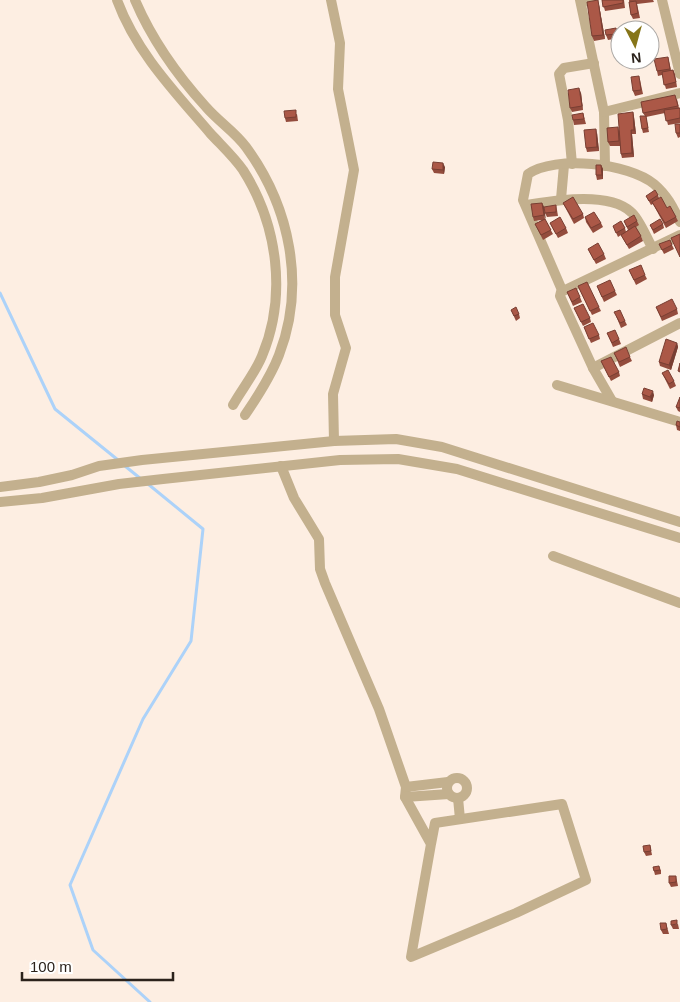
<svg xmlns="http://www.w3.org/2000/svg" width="680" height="1002" font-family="Helvetica,sans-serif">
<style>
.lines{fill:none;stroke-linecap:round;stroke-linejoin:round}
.stream{stroke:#acd2f9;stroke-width:3}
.minor{stroke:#c3b08e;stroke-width:10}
.wall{fill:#934c3d}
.shaded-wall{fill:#783e32}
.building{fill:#ab5847;stroke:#783e32}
</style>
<rect width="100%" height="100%" fill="#fdeee2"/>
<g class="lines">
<g class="stream">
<path d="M0,293L55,409L118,460"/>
<path d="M125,466L141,479"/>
<path d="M148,484L203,529L191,641L143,719L70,885L93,950L150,1002"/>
</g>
<g class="minor">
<path d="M117,0C136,52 175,92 210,133C221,145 234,157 243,170C278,225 287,296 262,356C255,373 242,389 233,405"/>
<path d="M135,0C152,40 177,75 206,107C218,121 235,132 246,147C290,207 306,285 279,355C271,376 258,396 245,415"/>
<path d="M331,0L340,43L338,89L354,170L335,277V315L346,348L333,394L334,441"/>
<path d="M580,0L604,112L605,166"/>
<path d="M662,0L680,74"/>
<path d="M582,2L592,0"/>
<path d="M604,112L680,93"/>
<path d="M572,164L568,120L559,74L564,68L594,63"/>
<path d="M561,199L564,165"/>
<path d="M526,205C553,201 608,191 631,212C639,218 647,239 653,249"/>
<path d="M562,290L523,200L528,174C555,155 629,163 654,184C667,195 673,207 680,222"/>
<path d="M593,368L680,323"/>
<path d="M557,385L680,422"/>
<path d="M612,401L593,368L560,296L561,292L680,235"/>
<path d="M281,466L294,498L319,539L320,569L325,583L379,709L406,787L405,797L431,844L411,957L516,913L586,880L562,804L435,823L431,844"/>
<path d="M0,487L39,482L72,475L99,466L142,460L334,441L396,439L442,447L680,522"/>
<path d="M0,502L42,498L119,484L163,479L340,460L398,459L457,469L680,538"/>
<path d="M553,556L680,603"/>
<circle cx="457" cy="788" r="10"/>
<path d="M406,787L448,782"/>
<path d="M405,797L449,794"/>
<path d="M458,798L460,819"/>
</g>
</g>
<g class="wall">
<path d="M602,0H624L625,8L605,11Z"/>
<path d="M629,0H653L654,2L637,4L640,18L633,19L631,15Z"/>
<path d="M599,5L605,39L594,41L592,36Z"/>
<path d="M616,28L619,38L608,40L606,35Z"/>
<path d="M650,34L652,38L655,56L650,57Z"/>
<path d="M668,57L671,70H673L675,74L677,87L666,89L662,75L658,76L657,71Z"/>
<path d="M640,80L643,94L635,96L633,91Z"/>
<path d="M581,93L583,110L572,112L570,108Z"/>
<path d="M677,99L679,108H680V123L668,125L665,113L646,117L649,132L643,133L642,129L645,116L643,113Z"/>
<path d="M633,112L634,117L636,134H632L634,157L622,158L621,154L620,146H610L608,142L618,127L619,131Z"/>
<path d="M583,113L586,124L574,125L573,120Z"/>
<path d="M297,114L298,121L286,122L285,118Z"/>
<path d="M680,124V137L678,138L676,133Z"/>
<path d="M597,133L599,151L587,152L586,148Z"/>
<path d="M601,165L603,169V179L597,180L596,175Z"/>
<path d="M445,167L444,174L434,173L432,169Z"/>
<path d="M658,195L659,198L667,208L676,217L678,221L666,228L653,204L651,205L646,196Z"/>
<path d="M542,203L544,207L545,220L553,234L543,240L535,224L542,220L534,221L533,217Z"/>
<path d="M563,203L583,214L584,218L574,224L565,207Z"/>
<path d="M556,205L557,210L558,216L547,217L545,213Z"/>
<path d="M585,217L601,223L603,227L593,233L586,222Z"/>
<path d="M624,221H637L639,225L636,227L641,236L643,241L629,249L621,235L618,237L613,226L625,228L626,232L628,230Z"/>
<path d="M550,223L566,228L568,233L558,238Z"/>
<path d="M663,224L664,228L654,234L650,225Z"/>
<path d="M659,244L672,245L674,249L664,254Z"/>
<path d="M588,249L604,254L606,259L596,264Z"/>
<path d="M629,270L645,275L647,279L636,285Z"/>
<path d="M578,286L599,307L601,311L592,315Z"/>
<path d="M597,286L615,291L617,295L604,302Z"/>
<path d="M567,292L580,297L582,302L573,306Z"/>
<path d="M656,307L677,309L678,314L662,321Z"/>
<path d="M574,308L590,318L591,322L583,326Z"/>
<path d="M511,310L519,314L520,318L516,321Z"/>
<path d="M616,316L625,321L627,325L621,328Z"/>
<path d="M584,327L599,335L600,339L591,343Z"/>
<path d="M607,333L619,339L621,344L613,347Z"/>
<path d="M677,343L678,347L671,370L660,366L659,362Z"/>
<path d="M614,353L630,357L632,361L620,367Z"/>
<path d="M601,361L619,372L620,376L611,381Z"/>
<path d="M662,373L674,381L676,386L670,389Z"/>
<path d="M642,394L654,395L652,402L643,399Z"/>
<path d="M680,397V412L678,411L676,407Z"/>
<path d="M680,422V431L677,430L676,425Z"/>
<path d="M650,845L652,855L646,856L644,852Z"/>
<path d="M653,867L661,870V874L655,875Z"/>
<path d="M676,876L678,886L671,887L669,883Z"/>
<path d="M666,923L669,934H663L661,930Z"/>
<path d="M678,924L679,929H673L671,925Z"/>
</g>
<g class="shaded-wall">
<path d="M598,0L599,5L605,39L603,35Z"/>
<path d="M650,34L652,38L655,56L653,52Z"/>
<path d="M579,88L581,93L583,110L582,106Z"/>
<path d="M633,112L634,117L636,134L634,130Z"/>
<path d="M596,129L597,133L599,151L597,147Z"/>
<path d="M631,130L632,134L634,157L632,153Z"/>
<path d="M443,163L445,167L444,174L443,170Z"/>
<path d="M601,165L603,169V179L602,175Z"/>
<path d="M542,203L544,207L546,220L544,215Z"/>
<path d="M677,343L678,347L671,370L669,365Z"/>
<path d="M653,391L654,395L652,402L650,397Z"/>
</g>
<g class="building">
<path d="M598,0L603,35L592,36L587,2Z"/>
<path d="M602,0H623V3L603,7Z"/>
<path d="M636,1L638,13L631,15L629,2Z"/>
<path d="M616,28L617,34L606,35L605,30Z"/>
<path d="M650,34L653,52H650Z"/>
<path d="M668,57L670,69L657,71L654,59Z"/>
<path d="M673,70L676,82L664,85L662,72Z"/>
<path d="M639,76L641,90L633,91L631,77Z"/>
<path d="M579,88L582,106L570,108L568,90Z"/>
<path d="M675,95L678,106L643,113L641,102Z"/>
<path d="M680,108V118L666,121L664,110Z"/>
<path d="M296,110V117L285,118L284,111Z"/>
<path d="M633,112L634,130H631L632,153L621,154L618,114Z"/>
<path d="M583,113L584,119L573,120L572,115Z"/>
<path d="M640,116H646L648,128L642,129Z"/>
<path d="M675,124H680V133H676Z"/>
<path d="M618,127L619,141L608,142L607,128Z"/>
<path d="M596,129L597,147L586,148L584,130Z"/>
<path d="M433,162L443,163V170L432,169Z"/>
<path d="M596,165H601L602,175H596Z"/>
<path d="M655,190L658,195L649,201L646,196Z"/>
<path d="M573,197L583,214L573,219L563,203Z"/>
<path d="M661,197L667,208L670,206L676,217L665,223L652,202Z"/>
<path d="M542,203L544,215L533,217L531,204Z"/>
<path d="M556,205V212L545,213L544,207Z"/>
<path d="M594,212L601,223L591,228L585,217Z"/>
<path d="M634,215L637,221L627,227L624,221Z"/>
<path d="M560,217L566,228L556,234L550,223Z"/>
<path d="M545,219L551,230L541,235L535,224Z"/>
<path d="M660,219L663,224L653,230L650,225Z"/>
<path d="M621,221L625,228L616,233L613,226Z"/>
<path d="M635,226L641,236L627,245L621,235Z"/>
<path d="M680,234V257L671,238Z"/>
<path d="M670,240L672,245L662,250L659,244Z"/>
<path d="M598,243L604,254L594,260L588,249Z"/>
<path d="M641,265L645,275L634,280L629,270Z"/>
<path d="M610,280L615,291L602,297L597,286Z"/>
<path d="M587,282L599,307L590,311L578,286Z"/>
<path d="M576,288L580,297L572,302L567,292Z"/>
<path d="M672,299L677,309L661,317L656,307Z"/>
<path d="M583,304L590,318L581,322L574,308Z"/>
<path d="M516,307L519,314L514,316L511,310Z"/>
<path d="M620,310L625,321L620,323L614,312Z"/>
<path d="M593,323L599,335L589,339L584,327Z"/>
<path d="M615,330L619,339L612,343L607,333Z"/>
<path d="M666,339L677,343L669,365L659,362Z"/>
<path d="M626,347L630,357L619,362L614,353Z"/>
<path d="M611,357L619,372L609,377L601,361Z"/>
<path d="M680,363V372L678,371Z"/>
<path d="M668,370L674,381L669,384L662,373Z"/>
<path d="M644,388L653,391L650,397L642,394Z"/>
<path d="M680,397V408L676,407Z"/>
<path d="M677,421L680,422V427L676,425Z"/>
<path d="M650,845L651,851L644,852L643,846Z"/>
<path d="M659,866L660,870L654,871L653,867Z"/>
<path d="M669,876H676V882L669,883Z"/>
<path d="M677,920V924L671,925V921Z"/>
<path d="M660,923H666L667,929L661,930Z"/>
</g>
<g transform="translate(635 45) rotate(174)"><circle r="24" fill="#ffffff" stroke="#aaa7a4"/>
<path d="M0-4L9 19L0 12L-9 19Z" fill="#867519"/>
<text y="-8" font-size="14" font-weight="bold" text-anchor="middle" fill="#2b221b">N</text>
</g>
<path d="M22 972v8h151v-8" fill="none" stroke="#2b221b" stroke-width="2.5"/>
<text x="30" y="972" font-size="15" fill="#2b221b" stroke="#ffffff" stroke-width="4" paint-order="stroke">100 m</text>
</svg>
